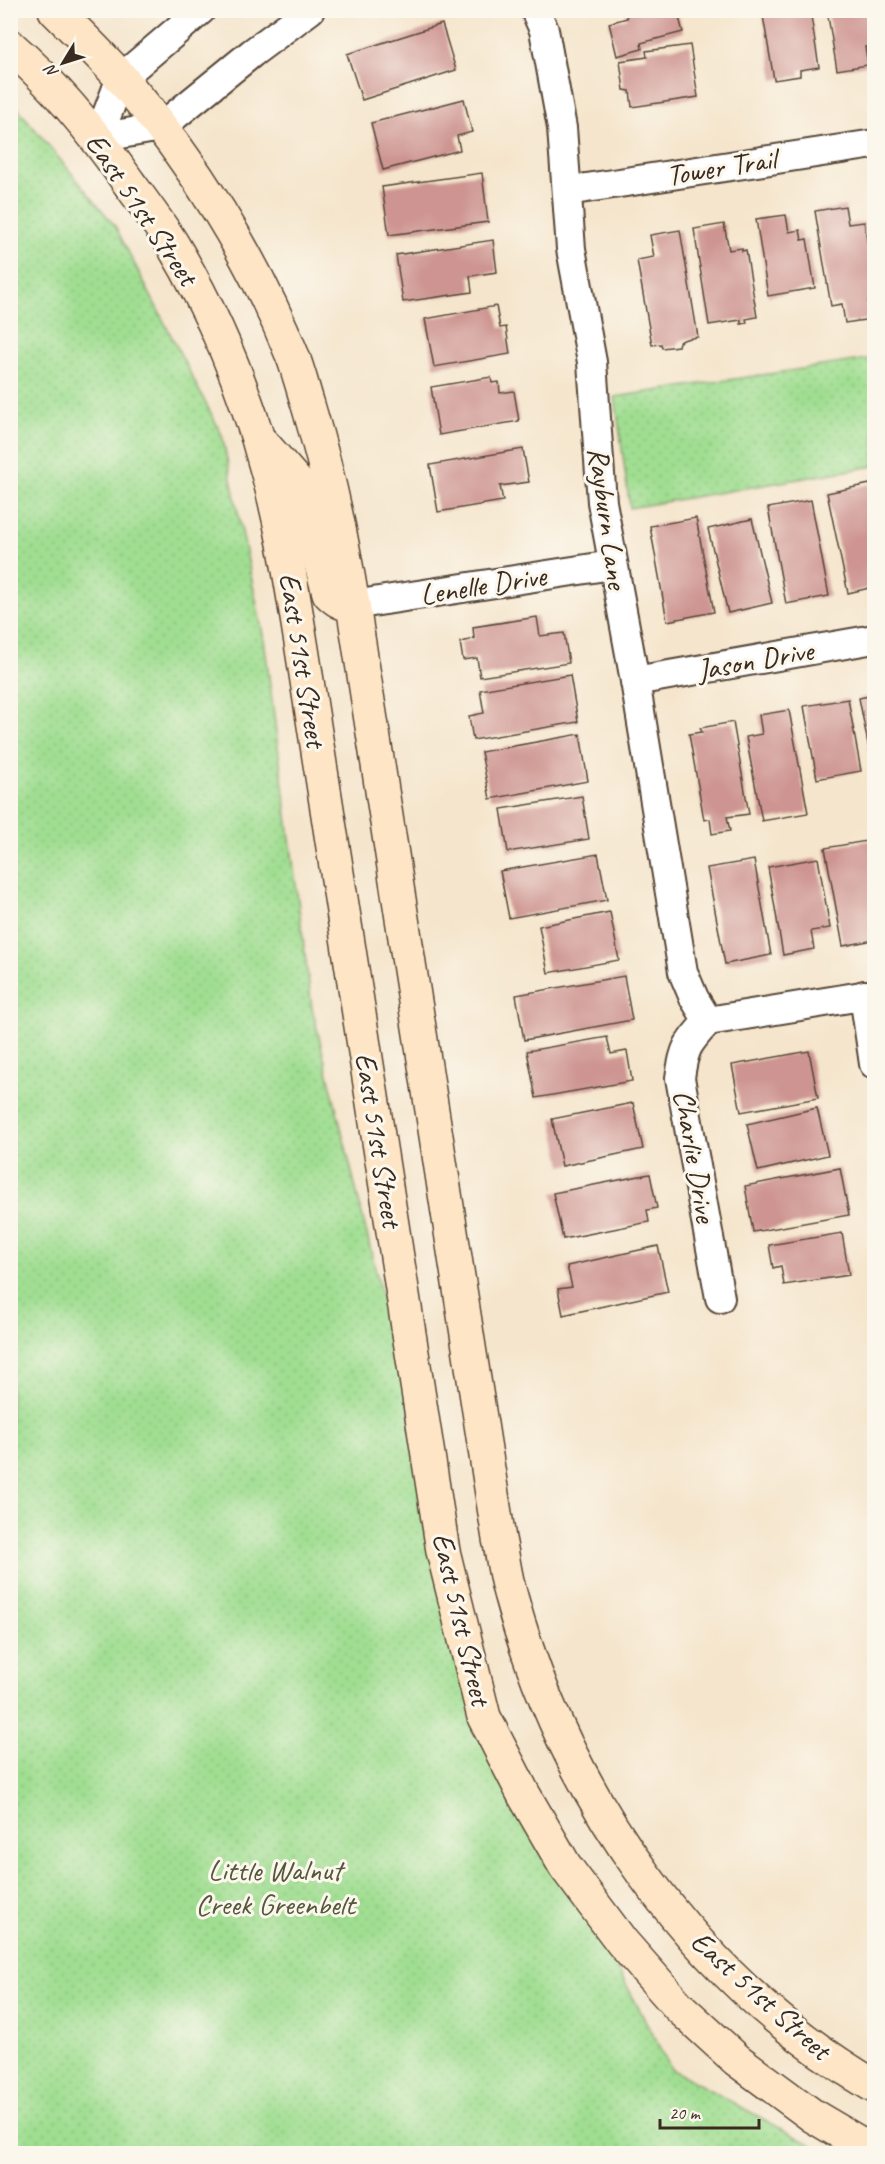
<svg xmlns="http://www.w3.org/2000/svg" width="885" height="2164" font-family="Caveat,sans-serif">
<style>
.park{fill:url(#park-dots);stroke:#6e8458;stroke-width:1.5}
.building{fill:#ce9491}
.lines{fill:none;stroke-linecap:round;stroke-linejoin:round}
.street-casing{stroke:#574638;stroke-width:32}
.secondary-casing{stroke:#574638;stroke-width:36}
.street{stroke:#fff;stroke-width:28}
.secondary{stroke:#fde5c5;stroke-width:33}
.labels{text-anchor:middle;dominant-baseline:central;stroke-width:6;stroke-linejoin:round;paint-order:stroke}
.street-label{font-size:30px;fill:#3b2a1e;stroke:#fbf7ec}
.park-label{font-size:30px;fill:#54573b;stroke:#fbf7ec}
</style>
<defs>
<pattern id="park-dots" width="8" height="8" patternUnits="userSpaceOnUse" patternTransform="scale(1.5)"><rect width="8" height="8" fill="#a0de92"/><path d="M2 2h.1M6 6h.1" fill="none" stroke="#8bbf7d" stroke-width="1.8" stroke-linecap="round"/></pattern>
</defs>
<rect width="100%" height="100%" fill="#fbf7ec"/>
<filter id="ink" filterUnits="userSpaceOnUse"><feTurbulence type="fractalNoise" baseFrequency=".0167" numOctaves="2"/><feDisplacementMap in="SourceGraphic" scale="12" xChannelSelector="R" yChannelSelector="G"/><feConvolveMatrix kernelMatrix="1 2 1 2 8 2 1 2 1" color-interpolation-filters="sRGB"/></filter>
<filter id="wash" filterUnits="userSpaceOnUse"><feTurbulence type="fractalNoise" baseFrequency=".008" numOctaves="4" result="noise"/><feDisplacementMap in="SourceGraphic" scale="24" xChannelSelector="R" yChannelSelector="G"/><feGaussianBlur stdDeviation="1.35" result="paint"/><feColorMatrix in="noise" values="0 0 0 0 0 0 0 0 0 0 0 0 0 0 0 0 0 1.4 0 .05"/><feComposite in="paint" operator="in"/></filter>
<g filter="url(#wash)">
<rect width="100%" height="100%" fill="#f5e5cc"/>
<g class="park">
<path d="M10,99L115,226L222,435L264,639L312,1008L484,1717L671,2069L826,2153H11Z"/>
<path d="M874,358V466L630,508L615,397Z"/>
</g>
<g id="blocks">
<g class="building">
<path d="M625,10H677L683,32L641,43L642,49L617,56L609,23L627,18Z"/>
<path d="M762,10H810L819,67L800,70V76L774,80Z"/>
<path d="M827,10H874V46L865,47L868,65L837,70Z"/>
<path d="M442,24L456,70L362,100L347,54Z"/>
<path d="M690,45L698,97L632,107L630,91L624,90L620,61L647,57L646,51Z"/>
<path d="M464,99L472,132L457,136L460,150L383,170L371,123Z"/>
<path d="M482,173L488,222L389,235L382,187Z"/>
<path d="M845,206L848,224L864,222L874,283V298L868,300L871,319L845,323L842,304L831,306L815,211Z"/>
<path d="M786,215L789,232L800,230L802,240L807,239L815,288L768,296L756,219Z"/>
<path d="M724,224L729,250L742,248V251L746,250L757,317L746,319L747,323L741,324V320L709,325L694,229Z"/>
<path d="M680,230L698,337L686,339L679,342L678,346L662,348L661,344L652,345L637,260L654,257L650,235Z"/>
<path d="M493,240L497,272L470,276L472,292L403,302L396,255Z"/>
<path d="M496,306L500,328L506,327L510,354L434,367L425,319Z"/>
<path d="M491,377L492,383L499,382L500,393L514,391L519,421L439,435L431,387Z"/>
<path d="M523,449L529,482L500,486L503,501L438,512L430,465Z"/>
<path d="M870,484L874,505V587L848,593L827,493Z"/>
<path d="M811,500L829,596L786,604L768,508Z"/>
<path d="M696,518L714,612L667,621L650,526Z"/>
<path d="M752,519L772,603L728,613L708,529Z"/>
<path d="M537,617L540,636L564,633L569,663L480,677L477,658L463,660L460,642L474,639L473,627Z"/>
<path d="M570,675L578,722L473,740L469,716L484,713L480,690Z"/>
<path d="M874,695V769H873L859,698Z"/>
<path d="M848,699L861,771L817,779L804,706Z"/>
<path d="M789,710L808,813L762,821L746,737L762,734L759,715Z"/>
<path d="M733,722L749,814L727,817L730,831L712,834L710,819L704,820L689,734L702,732L700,728Z"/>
<path d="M580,734L588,781L490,799L481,752Z"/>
<path d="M582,796L589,839L508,852L501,809Z"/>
<path d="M872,840L874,853V940L843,946L825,848Z"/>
<path d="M598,854L607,900L509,918L500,871Z"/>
<path d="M818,858L830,928L811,931L814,949L783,955L768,867Z"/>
<path d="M754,860L771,955L725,964L707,868Z"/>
<path d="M610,912L619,960L548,973L539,926Z"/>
<path d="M624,976L632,1020L524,1040L516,995Z"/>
<path d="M607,1037L611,1054L627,1051L632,1081L536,1098L527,1051Z"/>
<path d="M809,1051L818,1098L741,1112L732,1065Z"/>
<path d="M633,1103L643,1149L562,1166L552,1119Z"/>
<path d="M817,1108L828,1155L758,1171L747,1124Z"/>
<path d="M840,1168L849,1215L753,1232L745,1186Z"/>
<path d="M650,1174L657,1208L647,1210L649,1222L563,1239L553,1193Z"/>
<path d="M842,1233L849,1275L784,1285L781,1266L773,1268L769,1245Z"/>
<path d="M658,1246L668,1292L563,1315L558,1289L572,1287L567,1266Z"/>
</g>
</g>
</g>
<g filter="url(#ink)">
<use href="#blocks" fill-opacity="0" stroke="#574638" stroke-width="1.5"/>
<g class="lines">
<defs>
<g id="street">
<path d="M535,10L544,30L562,128L571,249L592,362L602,502L635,681L683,972L694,998L708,1021"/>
<path d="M98,138L161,127L252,53L310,10"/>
<path d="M98,138L121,78L201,10"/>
<path d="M567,191L874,144"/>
<path d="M353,605L612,565"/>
<path d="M635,681L874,639"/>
<path d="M864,995L874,1064"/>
<path d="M708,1021C688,1043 684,1047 680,1078L720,1298"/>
<path d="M708,1021L874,994"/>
</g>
<g id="secondary">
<path d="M55,10C78,33 101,55 122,79C193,161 253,257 293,357C299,373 303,389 308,405C328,471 342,537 353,605L499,1539C503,1557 505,1576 510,1593C564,1795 693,1980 874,2086"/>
<path d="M10,46C56,86 95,134 129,183C143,202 158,222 171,242C213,312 245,388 266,467C283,526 292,588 302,649L443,1551L484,1717L524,1795L565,1866L622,1942L679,2007L737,2060L813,2116L874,2152"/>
<path d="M263,444L299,485L329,593C336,600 342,604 353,605"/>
</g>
</defs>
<use href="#street" class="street-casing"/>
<use href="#secondary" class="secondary-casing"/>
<use href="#street" class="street"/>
<use href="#secondary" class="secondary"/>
</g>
</g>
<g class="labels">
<g class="street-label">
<text transform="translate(721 167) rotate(-9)">Tower Trail</text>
<text transform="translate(142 209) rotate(56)">East 51st Street</text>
<text transform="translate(608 518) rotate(82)">Rayburn Lane</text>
<text transform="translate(483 585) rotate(-9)">Lenelle Drive</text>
<text transform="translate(303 660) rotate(81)">East 51st Street</text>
<text transform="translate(755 660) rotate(-10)">Jason Drive</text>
<text transform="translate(379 1140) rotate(81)">East 51st Street</text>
<text transform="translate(695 1156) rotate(80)">Charlie Drive</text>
<text transform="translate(462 1619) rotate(77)">East 51st Street</text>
<text transform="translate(761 1995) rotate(42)">East 51st Street</text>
</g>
<g class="park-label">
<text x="275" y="1870">Little Walnut<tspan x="275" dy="34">Creek Greenbelt</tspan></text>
</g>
</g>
<rect width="885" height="2164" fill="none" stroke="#fbf7ec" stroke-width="36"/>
<g transform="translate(63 63) rotate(232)" stroke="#fbf7ec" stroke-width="4.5" paint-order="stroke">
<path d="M0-4.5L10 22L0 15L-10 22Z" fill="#3b2a1e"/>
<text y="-9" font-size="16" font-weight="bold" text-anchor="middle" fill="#3b2a1e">N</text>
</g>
<path d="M660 2119v9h99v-9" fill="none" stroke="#3b2a1e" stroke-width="3"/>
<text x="669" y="2119" font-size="18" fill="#3b2a1e" stroke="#fbf7ec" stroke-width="4.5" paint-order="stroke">20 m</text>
</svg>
